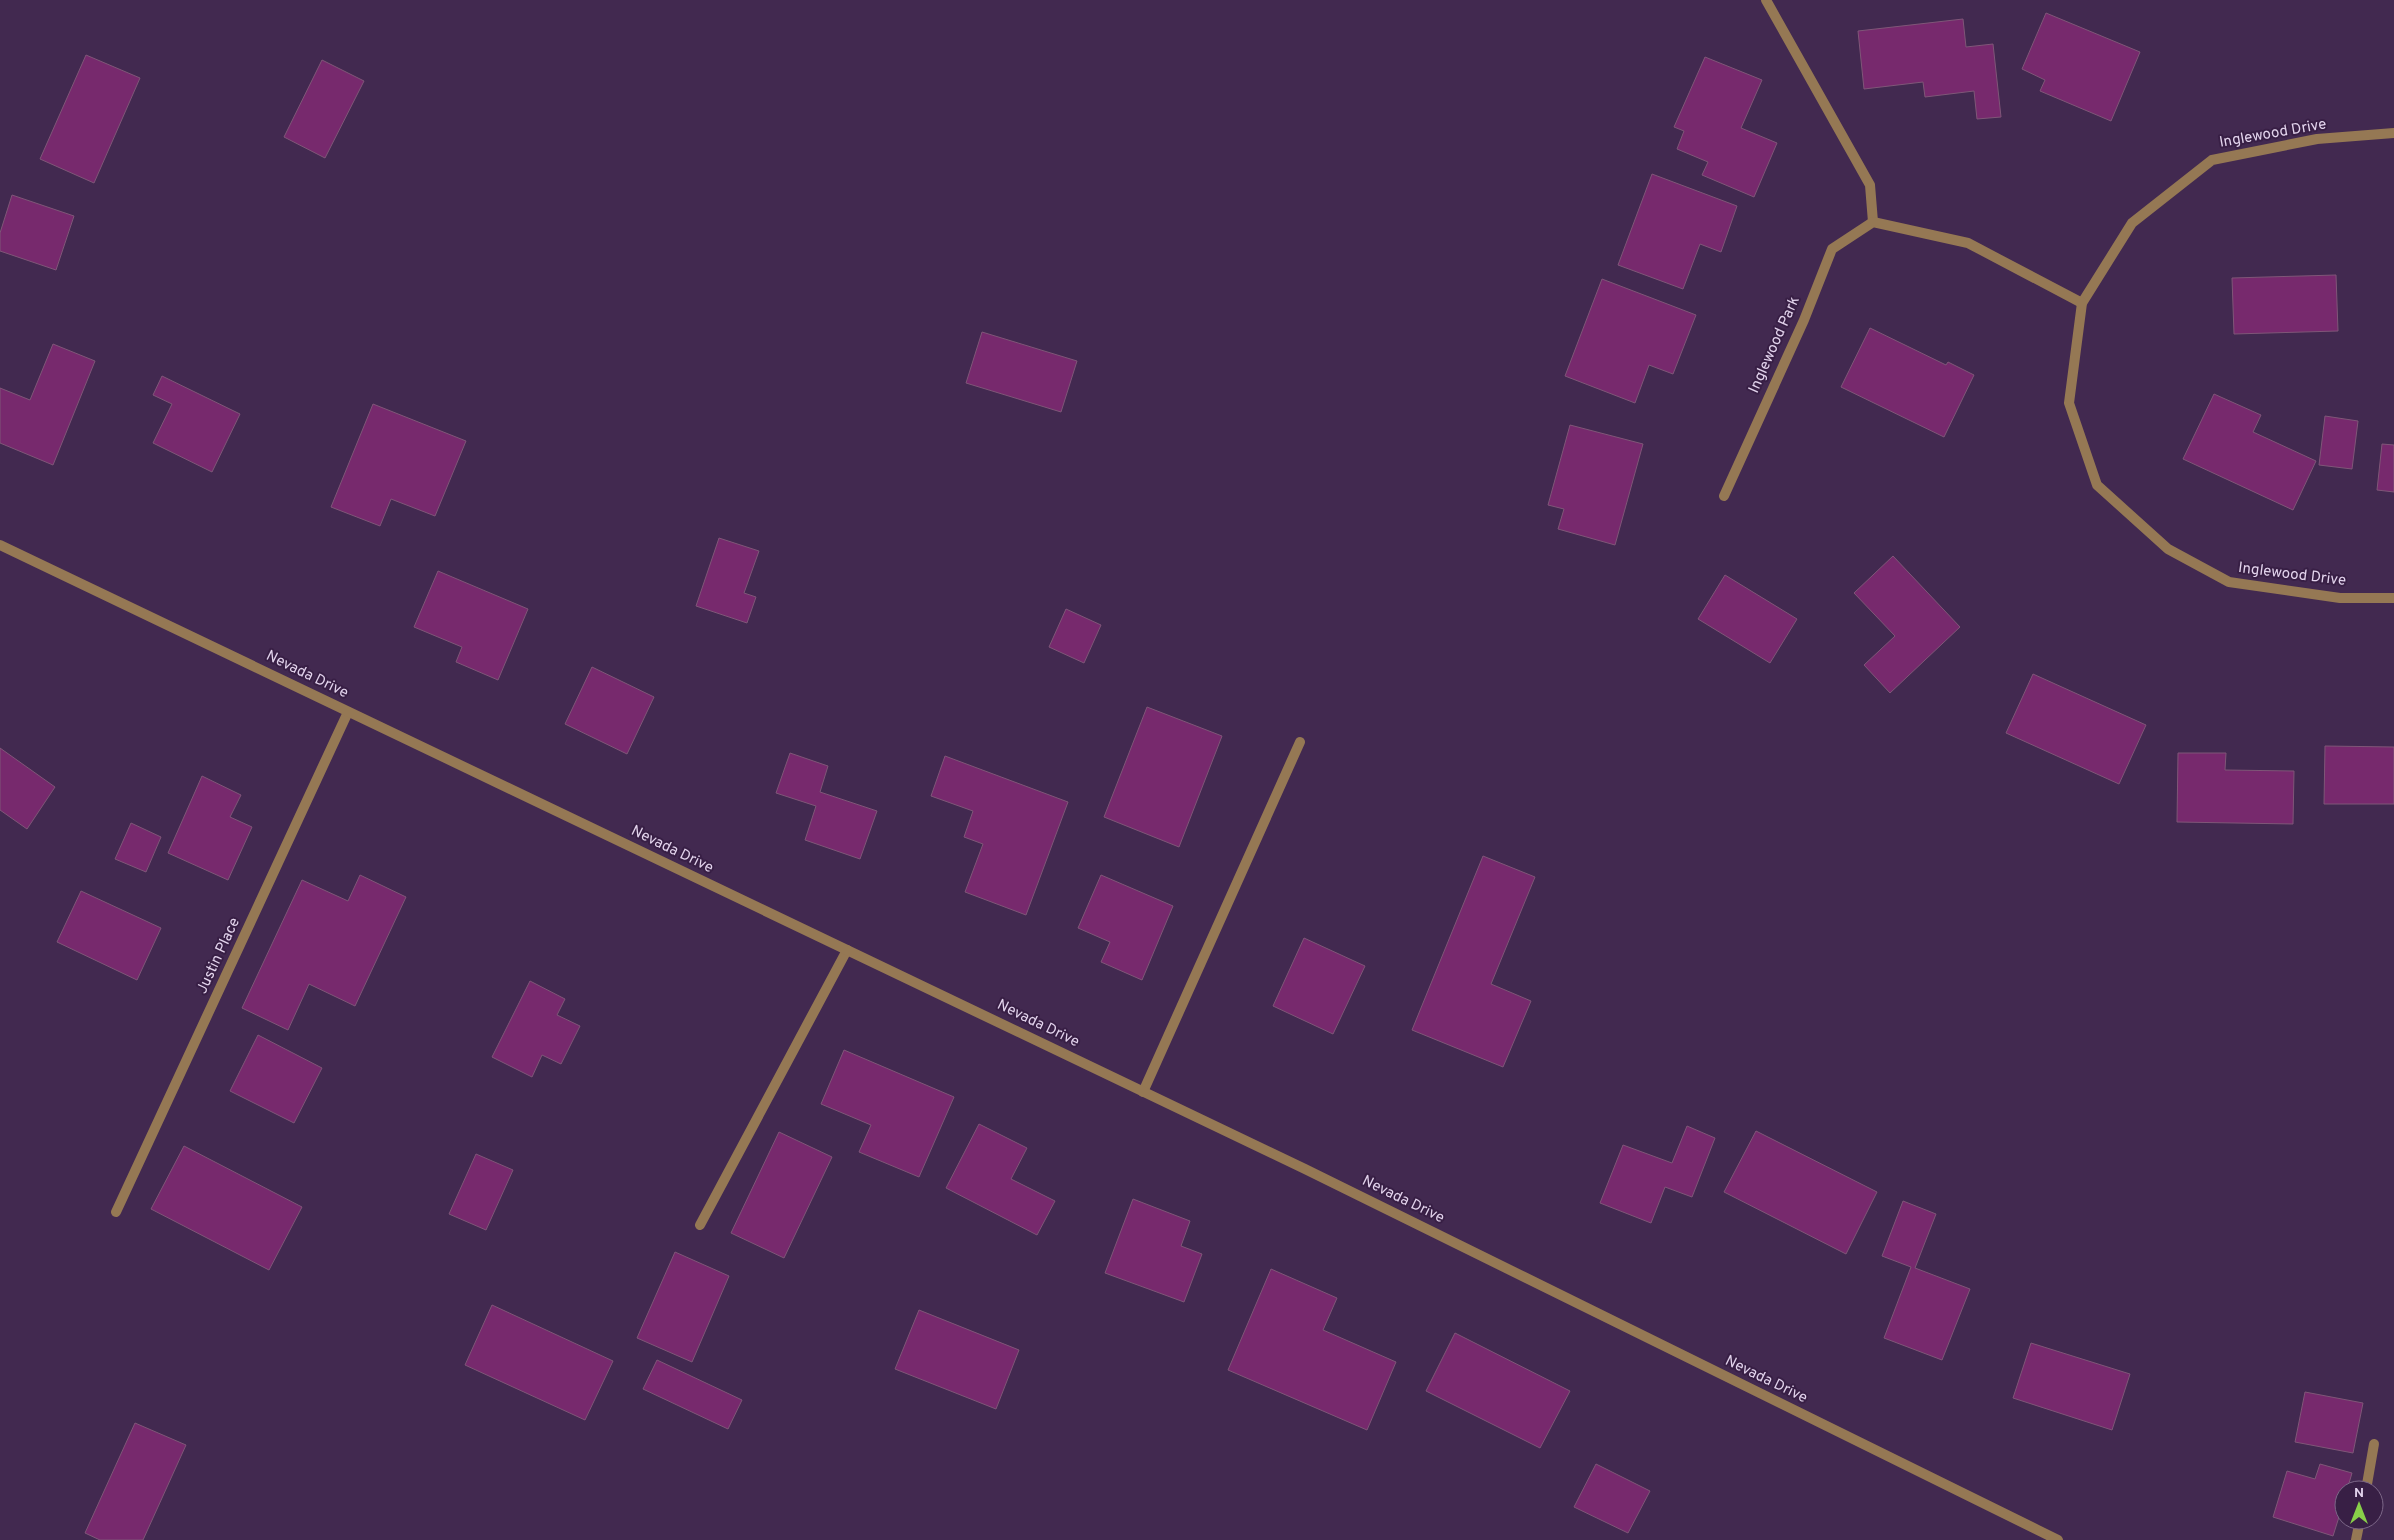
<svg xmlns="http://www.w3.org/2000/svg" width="2394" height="1540" font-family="Overpass,sans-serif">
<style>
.building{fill:#77296d;stroke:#7f5678}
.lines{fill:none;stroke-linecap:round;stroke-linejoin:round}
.service{stroke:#957854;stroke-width:10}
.minor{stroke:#957854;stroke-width:10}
.labels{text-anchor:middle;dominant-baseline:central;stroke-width:4;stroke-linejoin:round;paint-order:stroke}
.street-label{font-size:15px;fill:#e3d4ed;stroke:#381f45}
</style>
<rect width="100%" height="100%" fill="#422950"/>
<g class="building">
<path d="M2046,13L2140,52L2111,121L2040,91L2045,80L2022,69Z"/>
<path d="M1963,19L1966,47L1993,44L2001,117L1977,119L1974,91L1925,97L1923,82L1864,89L1858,31Z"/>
<path d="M86,55L140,78L94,183L40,159Z"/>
<path d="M1705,57L1762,80L1741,128L1777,143L1754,197L1702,175L1708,162L1677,149L1684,131L1674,127Z"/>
<path d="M322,60L364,81L325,158L284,137Z"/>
<path d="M1652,174L1737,206L1721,252L1700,244L1683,289L1618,265Z"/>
<path d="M12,195L74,216L56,270L0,251V233Z"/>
<path d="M2336,275L2338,331L2234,334L2232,278Z"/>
<path d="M1602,279L1696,315L1673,374L1649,365L1635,403L1565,376Z"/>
<path d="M1870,328L1946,365L1948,362L1974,375L1944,437L1841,387Z"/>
<path d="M982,332L1077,361L1061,412L966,383Z"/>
<path d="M53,344L95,361L53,465L0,443V388L30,400Z"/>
<path d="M162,376L240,414L212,472L153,443L172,404L153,395Z"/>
<path d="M2214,394L2261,415L2253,432L2316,461L2293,510L2183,459Z"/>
<path d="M373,404L466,441L435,516L391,499L380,526L331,507Z"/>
<path d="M2325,416L2358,421L2352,469L2319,465Z"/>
<path d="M1570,425L1643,444L1615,545L1558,529L1564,509L1548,505Z"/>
<path d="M2382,444L2394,445V492L2377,490Z"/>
<path d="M719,538L759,551L744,593L756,597L747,623L696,606Z"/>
<path d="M1893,556L1960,627L1890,693L1864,665L1895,636L1854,593Z"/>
<path d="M438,571L528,609L498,680L456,662L462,647L414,627Z"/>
<path d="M1725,575L1797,619L1770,663L1698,619Z"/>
<path d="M1066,609L1101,625L1084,663L1049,647Z"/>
<path d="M592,667L654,697L627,754L565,724Z"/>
<path d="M2033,674L2146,725L2119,784L2006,733Z"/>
<path d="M1147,707L1222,736L1179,847L1104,817Z"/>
<path d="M2325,746L2394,747V804H2324Z"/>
<path d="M0,748L55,787L27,829L0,810Z"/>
<path d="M790,753L828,766L820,792L877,811L860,859L805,840L816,806L776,793Z"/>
<path d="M2178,753H2226L2225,770L2294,771L2293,824L2177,822Z"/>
<path d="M945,756L1068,802L1026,915L965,892L983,844L964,837L973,811L931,796Z"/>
<path d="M202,776L241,795L230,817L252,827L228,880L168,853Z"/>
<path d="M131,823L161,837L146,872L115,859Z"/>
<path d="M1483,856L1535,877L1491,984L1531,1001L1503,1067L1412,1030Z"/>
<path d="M360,875L406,897L355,1006L309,984L288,1030L242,1008L302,880L348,901Z"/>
<path d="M1101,875L1173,906L1142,980L1101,962L1110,942L1078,928Z"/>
<path d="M81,891L161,928L137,980L57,942Z"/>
<path d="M1304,938L1365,966L1333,1034L1273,1006Z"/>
<path d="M530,981L565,999L557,1015L580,1026L561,1064L542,1055L532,1077L492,1057Z"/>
<path d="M258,1035L322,1068L294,1123L230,1091Z"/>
<path d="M844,1050L954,1097L919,1177L859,1152L871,1125L821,1104Z"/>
<path d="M979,1124L1027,1148L1011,1179L1055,1201L1037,1235L946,1188Z"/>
<path d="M1687,1126L1715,1138L1692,1197L1665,1187L1651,1223L1600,1203L1623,1145L1672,1163Z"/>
<path d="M1756,1131L1877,1192L1846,1254L1724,1192Z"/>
<path d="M779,1132L832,1157L784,1258L731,1233Z"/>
<path d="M184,1146L302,1207L269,1270L151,1209Z"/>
<path d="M476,1154L513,1170L486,1230L449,1214Z"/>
<path d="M1133,1199L1190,1221L1181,1246L1202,1254L1184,1302L1105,1273Z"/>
<path d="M1903,1201L1936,1214L1915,1268L1970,1289L1942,1360L1884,1338L1911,1267L1882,1256Z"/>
<path d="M675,1252L729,1276L692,1362L637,1338Z"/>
<path d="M1271,1269L1337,1298L1323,1330L1396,1362L1367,1430L1228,1370Z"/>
<path d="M492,1305L613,1361L585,1420L465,1365Z"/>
<path d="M919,1310L1019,1350L996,1409L895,1369Z"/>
<path d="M1455,1333L1570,1391L1540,1448L1426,1391Z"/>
<path d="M2031,1343L2130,1374L2112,1430L2013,1398Z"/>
<path d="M657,1360L742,1400L728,1429L643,1389Z"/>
<path d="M2305,1392L2363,1403L2353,1453L2295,1442Z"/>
<path d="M135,1423L186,1445L143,1540H100L85,1533Z"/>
<path d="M1596,1464L1650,1491L1628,1533L1574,1507Z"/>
<path d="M2320,1464L2352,1473L2347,1490H2344V1501L2333,1536L2273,1517L2287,1471L2315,1479Z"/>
</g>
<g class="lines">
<g class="service">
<path d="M1143,1092L1300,742"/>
<path d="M116,1212L348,712"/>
<path d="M700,1225L847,950"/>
<path d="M2366,1490L2374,1444"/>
<path d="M2356,1540L2360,1520"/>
</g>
<g class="minor">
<path d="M1766,0L1870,185L1873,222"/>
<path d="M2394,133L2317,139L2212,160L2132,223L2082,303L2069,403L2097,485L2168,549L2229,582L2340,598H2394"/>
<path d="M1724,496L1804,320L1832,249L1873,222L1968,243L2082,303"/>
<path d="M0,545L1305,1169L2058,1540"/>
</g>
</g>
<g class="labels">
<g class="street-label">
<text transform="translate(2273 134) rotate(-10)">Inglewood Drive</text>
<text transform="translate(1775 345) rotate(-66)">Inglewood Park</text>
<text transform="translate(2292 575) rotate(7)">Inglewood Drive</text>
<text transform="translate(307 675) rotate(26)">Nevada Drive</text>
<text transform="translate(672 850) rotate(26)">Nevada Drive</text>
<text transform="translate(219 956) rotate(-65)">Justin Place</text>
<text transform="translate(1038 1024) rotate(26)">Nevada Drive</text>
<text transform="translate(1403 1200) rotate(26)">Nevada Drive</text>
<text transform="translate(1766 1380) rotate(26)">Nevada Drive</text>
</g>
</g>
<g transform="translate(2359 1505)"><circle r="24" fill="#381f45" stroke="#7c6788"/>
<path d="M0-4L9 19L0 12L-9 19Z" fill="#88cf49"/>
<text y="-8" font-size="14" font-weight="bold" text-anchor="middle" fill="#e3d4ed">N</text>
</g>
</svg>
